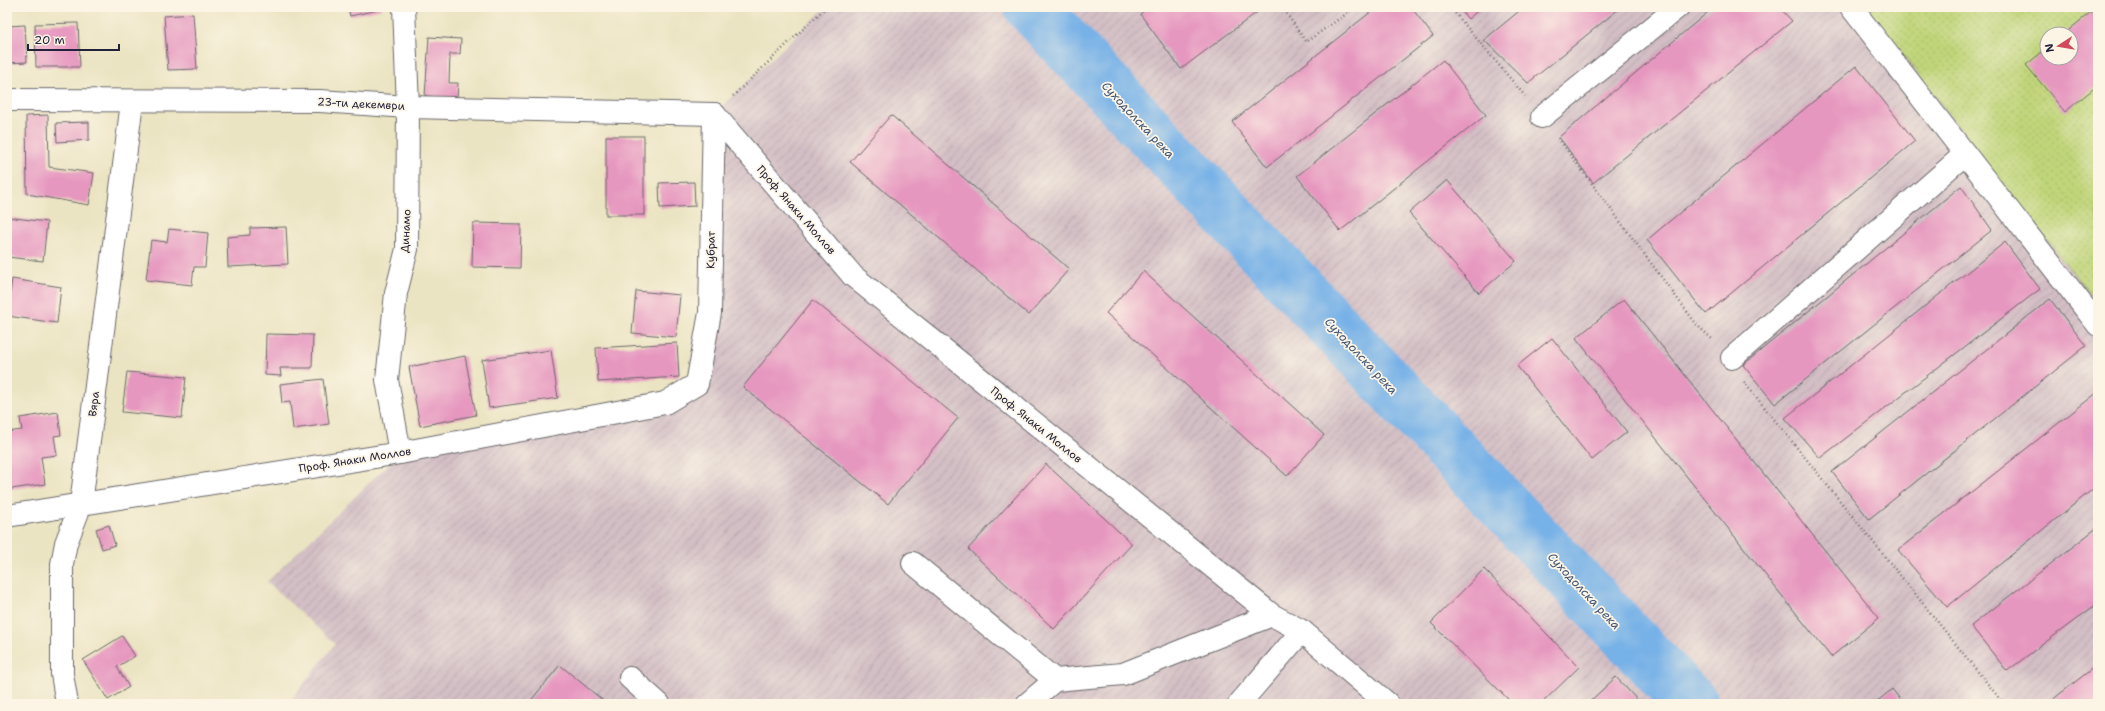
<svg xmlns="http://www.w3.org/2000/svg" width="2105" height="711" font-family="'Shantell Sans',sans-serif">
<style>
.industrial{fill:url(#industrial-furrows)}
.grass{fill:url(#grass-dots);stroke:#717c5a;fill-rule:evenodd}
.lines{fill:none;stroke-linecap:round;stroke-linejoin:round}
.river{stroke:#76b1e7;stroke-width:54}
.building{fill:#e697bf}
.minor-casing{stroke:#68666a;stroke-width:24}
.path{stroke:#68666a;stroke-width:2.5;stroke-dasharray:1 3;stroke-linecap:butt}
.minor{stroke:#fff;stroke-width:22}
.labels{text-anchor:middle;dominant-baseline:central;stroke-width:3.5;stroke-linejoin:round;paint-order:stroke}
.street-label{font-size:11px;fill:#22223b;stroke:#fcf5e5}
.water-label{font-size:12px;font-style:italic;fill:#3f5477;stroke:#fcf5e5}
</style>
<defs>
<pattern id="industrial-furrows" width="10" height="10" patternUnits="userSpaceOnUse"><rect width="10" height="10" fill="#d2bec4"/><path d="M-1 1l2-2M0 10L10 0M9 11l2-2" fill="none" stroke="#b4a3a9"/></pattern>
<pattern id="grass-dots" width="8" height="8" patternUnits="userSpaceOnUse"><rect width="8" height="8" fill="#c0d579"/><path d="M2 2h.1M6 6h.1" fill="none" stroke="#a5b76a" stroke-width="1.8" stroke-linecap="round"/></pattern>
</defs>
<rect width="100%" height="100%" fill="#fcf5e5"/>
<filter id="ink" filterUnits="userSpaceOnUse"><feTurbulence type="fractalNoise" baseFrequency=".025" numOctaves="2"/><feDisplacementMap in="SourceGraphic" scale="8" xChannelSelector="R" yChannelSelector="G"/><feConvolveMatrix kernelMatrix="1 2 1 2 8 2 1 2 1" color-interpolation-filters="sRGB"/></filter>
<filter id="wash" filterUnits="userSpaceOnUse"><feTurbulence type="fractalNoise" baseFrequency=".012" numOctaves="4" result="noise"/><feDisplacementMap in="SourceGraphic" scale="16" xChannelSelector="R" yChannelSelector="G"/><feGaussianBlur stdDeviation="0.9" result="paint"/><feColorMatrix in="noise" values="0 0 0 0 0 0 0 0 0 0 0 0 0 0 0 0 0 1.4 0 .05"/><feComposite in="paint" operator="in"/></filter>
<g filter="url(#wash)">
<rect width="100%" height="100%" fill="#ebe4c2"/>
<path class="industrial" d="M826,7H1863L2098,306V704H288L335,644L267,582L400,453L665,403L697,384L714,114Z"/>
<path class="grass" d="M1865,7H2098V305ZM2047,34H2071V58H2047Z"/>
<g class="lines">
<path class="river" d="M1031,7L1692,704"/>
</g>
<g id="blocks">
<g class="building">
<path d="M348,7H382V9L350,16Z"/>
<path d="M1149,7H1264L1181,69L1140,14Z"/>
<path d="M1377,7H1411L1433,36L1267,167L1232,122Z"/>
<path d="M1458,7H1482L1468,19Z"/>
<path d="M1524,7H1621L1528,83L1484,40Z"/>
<path d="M1714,7H1779L1792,21L1593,183L1559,137Z"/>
<path d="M2097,7L2098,85L2065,112L2026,65L2047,48V58H2071V34H2064Z"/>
<path d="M193,14L197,69L168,70L164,16Z"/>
<path d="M78,23L80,67H36L35,24Z"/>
<path d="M25,25L27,62L7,63V26Z"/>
<path d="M429,37L461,39L460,54H450L449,83H458L457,98L425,96Z"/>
<path d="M1443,60L1486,115L1340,231L1297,176Z"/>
<path d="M1856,66L1915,141L1706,314L1647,240Z"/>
<path d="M48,115L49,167L94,173L89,205L27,194L26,116Z"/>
<path d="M891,115L1069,269L1029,315L850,162Z"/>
<path d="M89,122V140L57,142L56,123Z"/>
<rect x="606" y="136" width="38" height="79"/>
<path d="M1447,180L1516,261L1479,293L1409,213Z"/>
<path d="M694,182L695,206L660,208L659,183Z"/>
<path d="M1961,186L1992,230L1775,404L1743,365Z"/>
<path d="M7,217L47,222L43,261L7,257Z"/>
<path d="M473,223L521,224L520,268L472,267Z"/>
<path d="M286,227L288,264L228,267L227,237L250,235V228Z"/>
<path d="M169,229L208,233L205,267H194L192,285L146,280L151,240L167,242Z"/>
<path d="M2005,242L2040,289L1820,458L1785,418Z"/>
<path d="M1143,271L1324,435L1287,476L1106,313Z"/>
<path d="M12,279L61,287L57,323L7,316Z"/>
<path d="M636,291L680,295L676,337L632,333Z"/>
<path d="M1624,299L1879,618L1831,657L1576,338Z"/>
<path d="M2050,299L2086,346L1869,519L1832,472Z"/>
<path d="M813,300L958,418L888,504L743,387Z"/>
<path d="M266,334L313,335L312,368H280L281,376L265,375Z"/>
<path d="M1552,338L1627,432L1592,460L1517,366Z"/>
<path d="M677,343L679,377L598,382L596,348Z"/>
<path d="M551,350L558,398L489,408L482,360Z"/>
<path d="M465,356L476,415L420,426L409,367Z"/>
<path d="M127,372L186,377L182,418L122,412Z"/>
<path d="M323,379L329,424L293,429L290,402L282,403L280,384Z"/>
<path d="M2098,392V485L1947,607L1898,550Z"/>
<path d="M58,412L61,435L54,436L57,455L41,457L45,484L11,489L7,467V432L22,430L20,418Z"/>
<path d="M1046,464L1132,544L1054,629L968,549Z"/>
<path d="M109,525L115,545L102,549L96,529Z"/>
<path d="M2098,527V603L2007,671L1971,626Z"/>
<path d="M1484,569L1579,667L1541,704H1513L1431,623Z"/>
<path d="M122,636L135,656L117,667L129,687L108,700L83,660Z"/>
<path d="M2098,664V704H2047Z"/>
<path d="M560,665L607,704H528Z"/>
<path d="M1616,677L1641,704H1587Z"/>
<path d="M1892,689L1904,704H1874Z"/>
</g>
</g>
</g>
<g filter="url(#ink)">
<use href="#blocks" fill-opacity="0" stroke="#68666a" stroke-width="1"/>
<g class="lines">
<defs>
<g id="minor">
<path d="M1851,7L2098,325"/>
<path d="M7,100L320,101L408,107L714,114"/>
<path d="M714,114L853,276L1272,615L1302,631L1388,704"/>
<path d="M1542,117L1678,7"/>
<path d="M1732,358L1965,154"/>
<path d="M400,453L387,380L396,293L407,249L408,107L404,7"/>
<path d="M7,516L400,453L665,403L697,384L710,313L714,114"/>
<path d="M913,563L1055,680"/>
<path d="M630,678L659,704"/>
<path d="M67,704L62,674V564L66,543L81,504L132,102"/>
<path d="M1027,704L1055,680L1123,674L1272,615"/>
<path d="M1239,704L1302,631"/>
</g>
</defs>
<use href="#minor" class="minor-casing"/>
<g class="path">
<path d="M1282,7L1306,42L1356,7"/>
<path d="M1450,7L1525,96"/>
<path d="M733,96L826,7"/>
<path d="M1558,138L1697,325L1713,340"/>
<path d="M1744,382L2004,704"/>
</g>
<use href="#minor" class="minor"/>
</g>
</g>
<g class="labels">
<g class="street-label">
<text transform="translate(361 104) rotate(3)">23-ти декември</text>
<text transform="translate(796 210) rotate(49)">Проф. Янаки Моллов</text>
<text transform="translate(406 231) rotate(-87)">Динамо</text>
<text transform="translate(711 250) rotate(-89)">Кубрат</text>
<text transform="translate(94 404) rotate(-83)">Вяра</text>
<text transform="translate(1036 425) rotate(39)">Проф. Янаки Моллов</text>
<text transform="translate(355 460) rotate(-9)">Проф. Янаки Моллов</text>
</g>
<g class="water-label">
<text transform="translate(1138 120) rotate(47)">Суходолска река</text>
<text transform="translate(1361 356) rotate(47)">Суходолска река</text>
<text transform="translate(1584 591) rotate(47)">Суходолска река</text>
</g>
</g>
<rect width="2105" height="711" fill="none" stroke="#fcf5e5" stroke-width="24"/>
<g transform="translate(2059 46) rotate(258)"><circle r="19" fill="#fcf5e5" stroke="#a5a1a1"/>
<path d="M0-3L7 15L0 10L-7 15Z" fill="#d1495b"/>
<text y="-6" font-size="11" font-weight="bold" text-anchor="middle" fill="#22223b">N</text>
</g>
<path d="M28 44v6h91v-6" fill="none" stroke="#22223b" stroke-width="2"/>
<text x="34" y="44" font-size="12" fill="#22223b" stroke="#fcf5e5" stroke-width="3" paint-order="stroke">20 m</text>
</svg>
